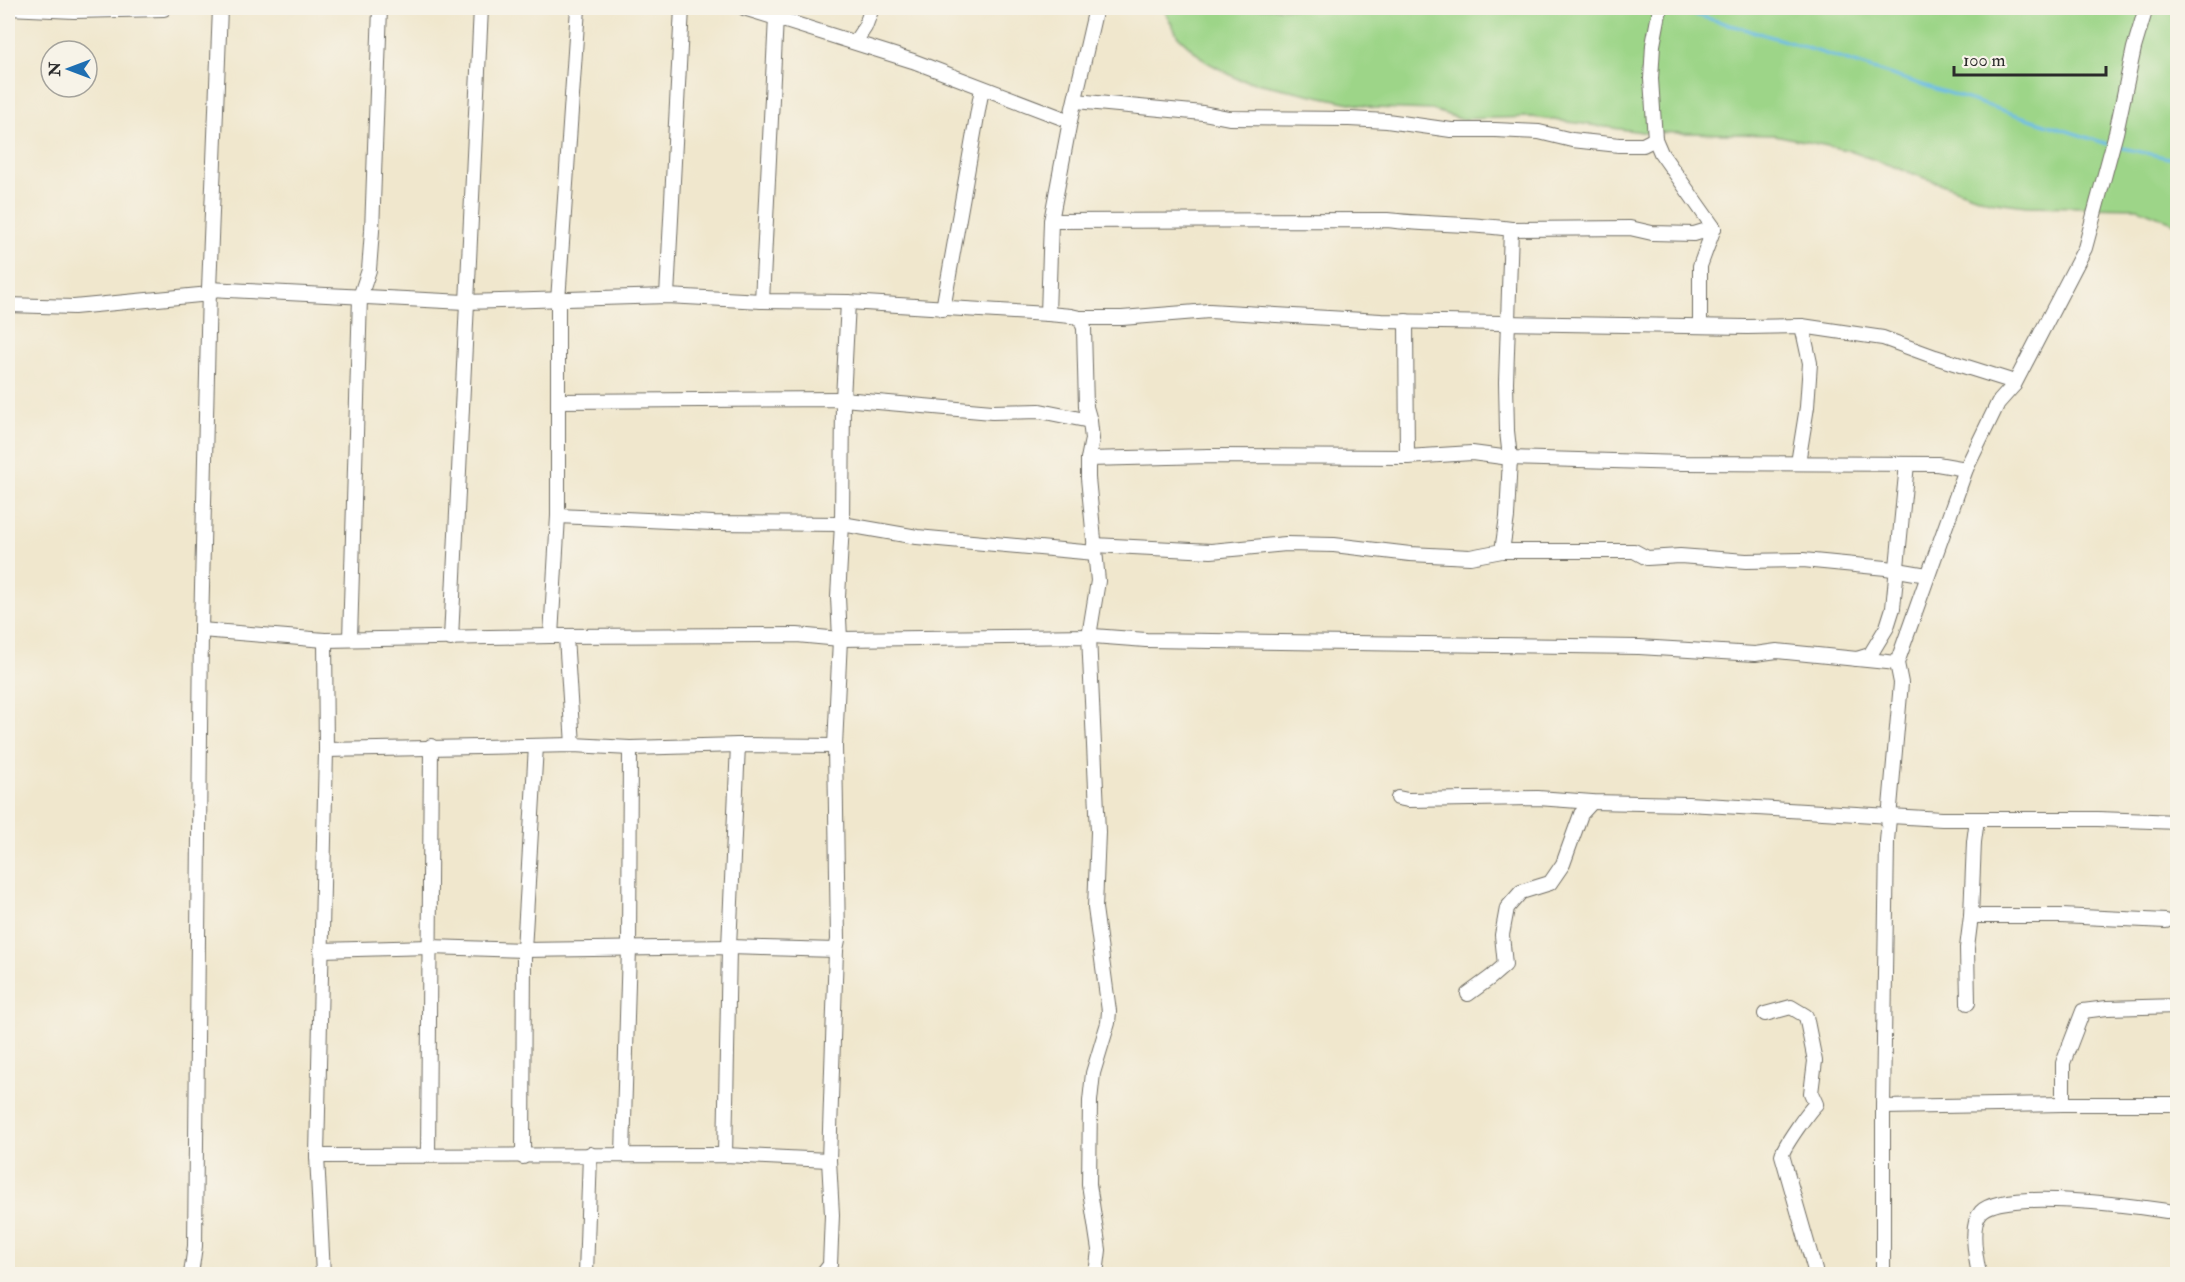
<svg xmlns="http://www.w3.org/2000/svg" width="2185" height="1282" font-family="'IM FELL Double Pica',serif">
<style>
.green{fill:#9dd588;stroke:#64805a;stroke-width:1.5}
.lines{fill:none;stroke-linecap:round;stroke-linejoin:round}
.stream{stroke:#6ebde9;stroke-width:3}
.minor-casing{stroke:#706d64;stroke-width:16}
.minor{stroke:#fff;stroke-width:14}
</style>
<rect width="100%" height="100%" fill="#f7f3e8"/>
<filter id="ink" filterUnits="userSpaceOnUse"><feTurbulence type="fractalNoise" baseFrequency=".0167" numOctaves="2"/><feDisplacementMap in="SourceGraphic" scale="12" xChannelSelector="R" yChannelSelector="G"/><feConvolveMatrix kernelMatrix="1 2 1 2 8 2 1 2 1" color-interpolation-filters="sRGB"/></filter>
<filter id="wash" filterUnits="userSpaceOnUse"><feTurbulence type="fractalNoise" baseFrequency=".008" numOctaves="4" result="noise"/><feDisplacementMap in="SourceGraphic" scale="24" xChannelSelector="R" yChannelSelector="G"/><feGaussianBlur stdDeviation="1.35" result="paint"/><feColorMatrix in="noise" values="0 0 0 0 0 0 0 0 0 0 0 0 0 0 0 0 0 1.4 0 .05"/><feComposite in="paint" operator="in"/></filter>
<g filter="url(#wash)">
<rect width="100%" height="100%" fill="#f0e7cd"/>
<path class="green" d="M1163,8H2177V224L2138,208L2026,206L1989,201L1847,150L1775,135L1642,132L1532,117L1460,119L1433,110L1374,108L1238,79L1205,61L1178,36Z"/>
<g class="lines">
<g class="stream">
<path d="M1672,8L1779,39L2108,144"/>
<path d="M2118,147L2178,160"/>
</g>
</g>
</g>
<g filter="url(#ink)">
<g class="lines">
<defs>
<g id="minor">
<path d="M8,8L74,11L164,9"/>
<path d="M744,8L913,61L1070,121"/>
<path d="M1660,8L1653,45L1651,79L1655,139L1661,153L1714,228L1700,266V326"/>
<path d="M855,42L865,27L872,8"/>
<path d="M1076,101L1203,113L1229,118L1349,119L1387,121L1451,130H1495L1539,132L1572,140L1619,145H1643L1655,139"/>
<path d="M1051,221L1387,220C1428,225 1470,223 1511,229L1506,382L1507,431L1510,458L1507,517L1502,551L1470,557L1410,554L1334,545L1286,544L1211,551L1094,545"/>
<path d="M1511,229L1630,228L1652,233L1694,234L1714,228"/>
<path d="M209,289L465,302L667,296L762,301L848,302L1048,314L1071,316L1080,318L1084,328L1086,407L1090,421L1092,439L1088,459V478L1098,581L1089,636L1098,832L1095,908L1109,1011L1108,1023L1093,1073L1090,1101L1089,1184L1099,1250L1096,1274"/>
<path d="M667,296L682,8"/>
<path d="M762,301L776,17"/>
<path d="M8,305L74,307L210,294"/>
<path d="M943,309L982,88"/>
<path d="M1048,314L1051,221L1070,121L1096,8"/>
<path d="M1080,318H1122L1209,311L1381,321L1747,327L1802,326L1883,338L1935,357L2008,380L2014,385"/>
<path d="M1406,321L1407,457"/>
<path d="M558,401L843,399L992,412L1040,411L1090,421"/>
<path d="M1088,459L1209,456L1407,457L1472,453L1510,458L1683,463L1937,464L1966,469"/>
<path d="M1798,463L1807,407L1810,363L1802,326"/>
<path d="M558,516L713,523L842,524L917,537L1095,553"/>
<path d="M1502,551H1634L1647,558L1680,556L1746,561L1803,560L1886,568L1927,575"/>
<path d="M201,630L325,640L551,636L797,635L840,639L1093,636L1146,640L1639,647L1755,654L1777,651L1897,663"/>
<path d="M551,636L558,516V301L578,8"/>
<path d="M566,637L573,745"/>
<path d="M350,639L360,297L369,270L372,231L380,8"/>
<path d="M451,639L481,8"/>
<path d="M1857,659L1870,655L1887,627L1893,608L1907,464"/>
<path d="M326,750L573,745L630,748L738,745L835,746"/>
<path d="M1398,798L1408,800L1538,798L1592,802L1688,804L1942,819H2098L2178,822"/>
<path d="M1971,916H2061L2166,921"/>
<path d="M321,950L430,947L524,950L729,947L836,950"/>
<path d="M1468,994L1490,978L1505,965L1502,935L1507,908L1521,892L1550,883L1563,864L1581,814L1592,802"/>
<path d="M1968,1003L1967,948L1971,916L1974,842L1977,819"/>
<path d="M1765,1014L1791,1007L1806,1016L1815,1061L1811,1093L1816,1104C1810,1109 1783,1147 1782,1155L1816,1274"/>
<path d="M2063,1104V1063L2083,1011L2107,1008L2178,1006"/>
<path d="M1883,1107L2063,1104H2178"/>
<path d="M428,1155L431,746"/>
<path d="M623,1155L629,948L630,748"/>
<path d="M725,1155L729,947L738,745"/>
<path d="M317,1156L725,1155L829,1160"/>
<path d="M523,1157L524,950L536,746"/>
<path d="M191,1274L195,1246L201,630L209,289L220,8"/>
<path d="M323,1274L317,1156L326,750L325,640"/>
<path d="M586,1274L590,1154"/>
<path d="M823,1274L830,1265L832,1215L829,1160L836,950L838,940L835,746L840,639L838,597L842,524L843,399L848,302"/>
<path d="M1883,1274V1107L1887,841L1901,683L1897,663L1966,469L1998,403L2014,385L2085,248L2116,133L2134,48L2146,8"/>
<path d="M1979,1274C1976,1259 1969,1225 1981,1212C2003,1188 2134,1206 2167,1211"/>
</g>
</defs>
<use href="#minor" class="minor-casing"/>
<use href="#minor" class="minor"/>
</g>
</g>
<rect width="2185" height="1282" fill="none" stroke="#f7f3e8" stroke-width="30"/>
<g transform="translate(69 69) rotate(270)"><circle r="28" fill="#f7f3e8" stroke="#a5a39c" stroke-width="1.5"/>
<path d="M0-4.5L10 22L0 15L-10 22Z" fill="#1f6fb2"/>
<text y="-9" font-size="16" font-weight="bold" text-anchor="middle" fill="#2b2b2b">N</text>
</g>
<path d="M1954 66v9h152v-9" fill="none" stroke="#2b2b2b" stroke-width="3"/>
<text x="1963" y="66" font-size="18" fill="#2b2b2b" stroke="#f7f3e8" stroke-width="4.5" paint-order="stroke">100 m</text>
</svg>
